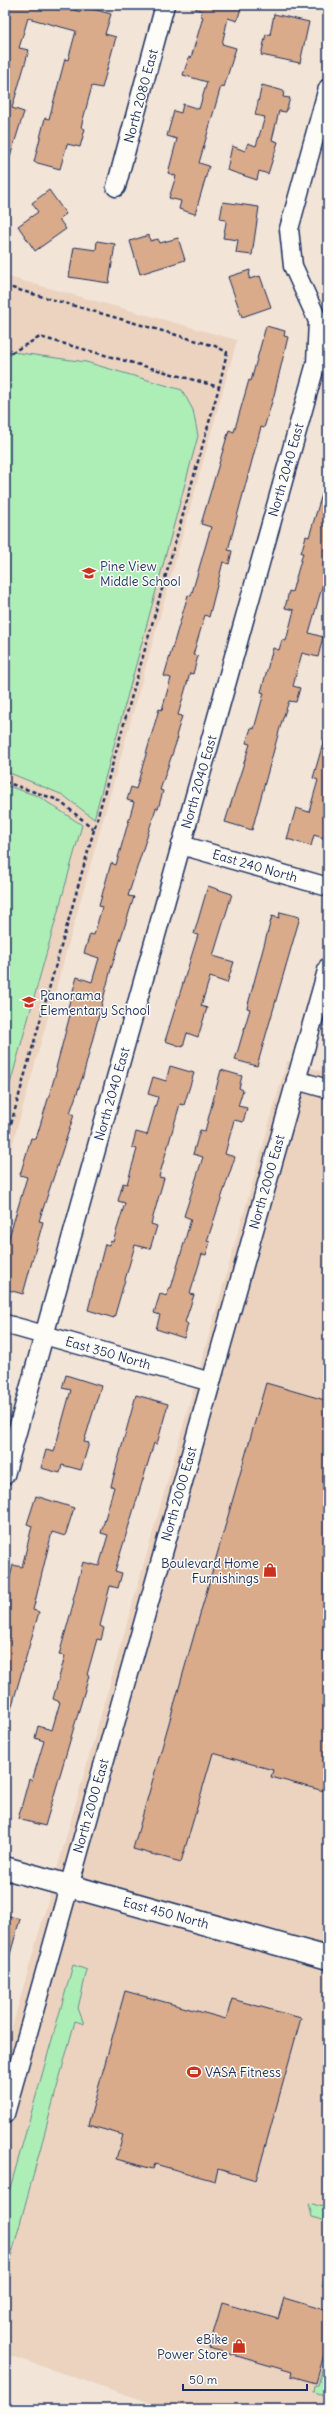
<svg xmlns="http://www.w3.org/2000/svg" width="333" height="2414" font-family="Delius,sans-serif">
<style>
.built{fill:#ebd3c0}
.green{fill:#adeeb7;stroke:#648e8a}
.building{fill:#daab8b;stroke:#1b2f5e}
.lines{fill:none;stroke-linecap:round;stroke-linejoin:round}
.street-casing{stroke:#1b2f5e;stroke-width:21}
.secondary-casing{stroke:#1b2f5e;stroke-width:25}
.path{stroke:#1b2f5e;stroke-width:2.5;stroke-dasharray:4 3;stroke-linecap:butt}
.street{stroke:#fdfcf7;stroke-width:18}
.secondary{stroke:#fdfcf7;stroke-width:22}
.labels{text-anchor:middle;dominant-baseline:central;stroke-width:3;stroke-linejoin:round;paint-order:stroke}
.street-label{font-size:13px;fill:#1b2f5e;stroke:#fdfcf7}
.poi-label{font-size:13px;fill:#1b2f5e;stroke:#fdfcf7;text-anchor:start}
</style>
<rect width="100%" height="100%" fill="#f2e4d7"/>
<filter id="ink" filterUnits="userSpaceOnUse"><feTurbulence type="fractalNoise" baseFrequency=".025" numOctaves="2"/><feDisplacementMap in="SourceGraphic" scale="8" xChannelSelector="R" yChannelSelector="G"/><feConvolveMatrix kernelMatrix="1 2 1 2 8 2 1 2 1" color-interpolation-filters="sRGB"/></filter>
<g filter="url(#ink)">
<g class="built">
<path d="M5,276L237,340L5,1171Z"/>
<path d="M287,1061L328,1073V2409H169L5,2354V2052Z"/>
</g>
<g class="green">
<path d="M5,351L86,362L182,390L193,410L198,436L94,819L63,795L5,771Z"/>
<path d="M5,785L38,796L82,825L5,1102Z"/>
<path d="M73,1965L87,1970L78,2008L84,2024L75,2021L5,2279V2206Z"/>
<path d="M328,2190V2222L312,2217L309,2203L323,2207Z"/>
<path d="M328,2264V2288L322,2286Z"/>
<path d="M328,2350V2396L314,2392L315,2385H318Z"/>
</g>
<g class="building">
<path d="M5,5H56L81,12L82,6L111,14L105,34L116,37L102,88L92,86L81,127L85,129L80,147L67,144L60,169L34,162L45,118L49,119L65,59L68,60L76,31L28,18L19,48L29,50L12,108L24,112L8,163L5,162Z"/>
<path d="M196,5H242L237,21L228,18L222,44L236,48L224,87L221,86L199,163L209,166L195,214L179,209L181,201L169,198L176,176L168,173L177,139L167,136L174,111L181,113L183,104L199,109L207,82L183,75L189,57L191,58L203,17L201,16L202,11L196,9Z"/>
<path d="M274,14L309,22L300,63L261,55L266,34L270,35Z"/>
<path d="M262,85L284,91L283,97L290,98L286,112L279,111L272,140L278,142L268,174L259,171L257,180L227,170L232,146L245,151L248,143L256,146L265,117L255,115Z"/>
<path d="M49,190L66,214L59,219L66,229L35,251L18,226L38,212L32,203Z"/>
<path d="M223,202L259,207L252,255L236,253L238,240L223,238L226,223V220L220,219Z"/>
<path d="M149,235L150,241L158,239L160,243L178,238L185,260L140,274L130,241Z"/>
<path d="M97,241L115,244L109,283L69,277L74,247L96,250Z"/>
<path d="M250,270L249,279L260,276L271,307L242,317L228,277Z"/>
<path d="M266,326L285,331L284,336L288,337L274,395L264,428L261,427L228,550L232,551L229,564L223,562L209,617L205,615L193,655L198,656L193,674L190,673L178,715L182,716L176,736L178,737L160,790L163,791L158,809L156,808L128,896L134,897L111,969L83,1076L70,1113L74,1115L39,1221L43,1222L23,1294L5,1289V1251L27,1177L20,1175L31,1138L36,1139L57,1069L56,1068L70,1015L66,1014L77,977L92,982L99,958L84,953L90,934L94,935L102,907L99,906L111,863L116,865L134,802L127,800L131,787L136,789L159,709L162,710L171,678L164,676L188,595L191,596L211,527L201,524L229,430L234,432L249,380L251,381Z"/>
<path d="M325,484H328V566L309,633L323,637L318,657L302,653L293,686L300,688L296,702L289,701L281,724L252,830L225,822L250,744L246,743L251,728L254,729L264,693L261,692L273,648L279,650L282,640L286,641L294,610L285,608L289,591L292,592L303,553H301L306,536L309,537Z"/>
<path d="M324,740L328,741V821L323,838L314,835L311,846L287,839L296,808L309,812L318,780L313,778Z"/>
<path d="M208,886L232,894L213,956L234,962L227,983L210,977L201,1006L207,1008L198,1037L187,1033L183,1047L165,1041L198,935L194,934Z"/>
<path d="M280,912L300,917L257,1066L235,1060L250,1009L247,1008L272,916L279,918Z"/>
<path d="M170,1066L194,1073L184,1105L180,1104L159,1177L164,1178L151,1224L157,1226L150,1249L135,1245L114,1318L88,1310L105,1244L109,1245L111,1241L113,1242L125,1203L118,1201L123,1183L127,1184L137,1149L132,1147L136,1132L147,1135L158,1097L148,1094L153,1077L166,1081Z"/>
<path d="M221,1070L242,1076L239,1088L243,1090L238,1106L247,1108L243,1122L234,1120L225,1154L235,1157L207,1241L210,1242L206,1255L202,1254L190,1294L194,1295L185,1322L188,1324L184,1338L156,1329L160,1315L154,1313L160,1294L167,1296L169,1288H171L191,1219L184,1216L203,1157L193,1154L200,1130L205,1131Z"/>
<path d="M66,1375L101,1386L84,1442L89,1443L81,1470L62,1465L60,1473L41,1468L46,1450L54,1452L64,1415L71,1390L62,1388Z"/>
<path d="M266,1383L328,1401V1792L271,1777L273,1770L213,1753L181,1862L133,1849Z"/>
<path d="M136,1395L168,1404L157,1444L154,1443L115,1571L122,1573L118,1588L110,1586L100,1626L104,1628L101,1640L97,1639L87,1675L89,1676L45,1826L18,1819L29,1779L32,1781L44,1741L35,1738L38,1726L52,1730L60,1702L53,1699L65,1656L59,1655L74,1601L73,1600L83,1562L99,1566L108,1535L101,1533L114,1487L111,1486Z"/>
<path d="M36,1496L74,1508L65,1536L52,1532L33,1610L39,1612L9,1716L5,1715V1598L13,1565L22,1567L32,1526L27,1524Z"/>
<path d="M5,1915L20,1919L9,1958L5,1957Z"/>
<path d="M125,1991L226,2019L232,1999L301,2018L256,2180L218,2169L215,2181L155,2164L153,2169L116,2159L123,2135L88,2125Z"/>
<path d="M284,2298L328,2311V2340L316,2383L291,2376L292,2372L209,2348L222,2303L278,2319Z"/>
</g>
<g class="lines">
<defs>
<g id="street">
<path d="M116,187L165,5"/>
<path d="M181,845L328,887"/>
<path d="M296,1080L328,1089"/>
<path d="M5,1324L211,1382"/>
<path d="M5,1475L316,363L318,321L293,266L289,229L328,88"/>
<path d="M5,2114L328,967"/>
</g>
<path id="secondary" d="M5,1868L328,1958"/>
</defs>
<use href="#street" class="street-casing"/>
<use href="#secondary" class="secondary-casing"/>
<g class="path">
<path d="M5,286L215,346L227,352L219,387L5,1145"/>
<path d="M5,356L40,337L219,387"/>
<path d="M5,782L58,800L94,829"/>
</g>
<use href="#street" class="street"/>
<use href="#secondary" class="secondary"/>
</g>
</g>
<defs>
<symbol id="school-bare" viewBox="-9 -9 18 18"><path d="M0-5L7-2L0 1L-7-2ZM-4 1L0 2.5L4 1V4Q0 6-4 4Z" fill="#c8321e" stroke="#fdfcf7" stroke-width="2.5" paint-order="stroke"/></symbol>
<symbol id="shop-bare" viewBox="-9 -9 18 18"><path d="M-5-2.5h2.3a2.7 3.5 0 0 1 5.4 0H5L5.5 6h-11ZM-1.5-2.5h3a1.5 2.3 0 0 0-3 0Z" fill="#c8321e" stroke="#fdfcf7" stroke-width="2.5" paint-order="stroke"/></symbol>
<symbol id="stadium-bare" viewBox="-9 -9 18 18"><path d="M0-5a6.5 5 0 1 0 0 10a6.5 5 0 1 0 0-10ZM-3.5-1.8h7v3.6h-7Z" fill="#c8321e" stroke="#fdfcf7" stroke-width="2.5" paint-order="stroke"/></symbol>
</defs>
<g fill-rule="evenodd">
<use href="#school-bare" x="79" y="563" width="20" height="20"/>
<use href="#school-bare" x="19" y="992" width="20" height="20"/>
<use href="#shop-bare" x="260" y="1560" width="20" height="20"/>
<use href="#stadium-bare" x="184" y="2062" width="20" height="20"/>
<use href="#shop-bare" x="229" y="2336" width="20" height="20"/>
</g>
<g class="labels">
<g class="street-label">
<text transform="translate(141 96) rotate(-75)">North 2080 East</text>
<text transform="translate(286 470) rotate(-74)">North 2040 East</text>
<text transform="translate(199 782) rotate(-74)">North 2040 East</text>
<text transform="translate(255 866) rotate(16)">East 240 North</text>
<text transform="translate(112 1094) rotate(-74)">North 2040 East</text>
<text transform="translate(267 1182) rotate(-74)">North 2000 East</text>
<text transform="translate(108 1353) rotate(16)">East 350 North</text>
<text transform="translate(179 1494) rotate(-74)">North 2000 East</text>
<text transform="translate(91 1806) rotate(-74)">North 2000 East</text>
<text transform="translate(166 1913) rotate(15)">East 450 North</text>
</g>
<g class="poi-label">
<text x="100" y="566">Pine View<tspan x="100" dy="15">Middle School</tspan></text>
<text x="40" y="995">Panorama<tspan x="40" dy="15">Elementary School</tspan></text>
<text x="259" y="1563" text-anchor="end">Boulevard Home<tspan x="259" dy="15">Furnishings</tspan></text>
<text x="205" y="2072">VASA Fitness</text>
<text x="228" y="2339" text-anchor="end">eBike<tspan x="228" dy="15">Power Store</tspan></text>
</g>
</g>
<rect width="333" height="2414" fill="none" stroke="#fdfcf7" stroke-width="20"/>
<rect x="10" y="10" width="313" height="2394" fill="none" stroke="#1b2f5e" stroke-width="1.5" filter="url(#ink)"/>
<path d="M183 2384v6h124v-6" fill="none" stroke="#1b2f5e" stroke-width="2"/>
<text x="189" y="2384" font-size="12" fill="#1b2f5e" stroke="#fdfcf7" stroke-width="3" paint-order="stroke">50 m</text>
</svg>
